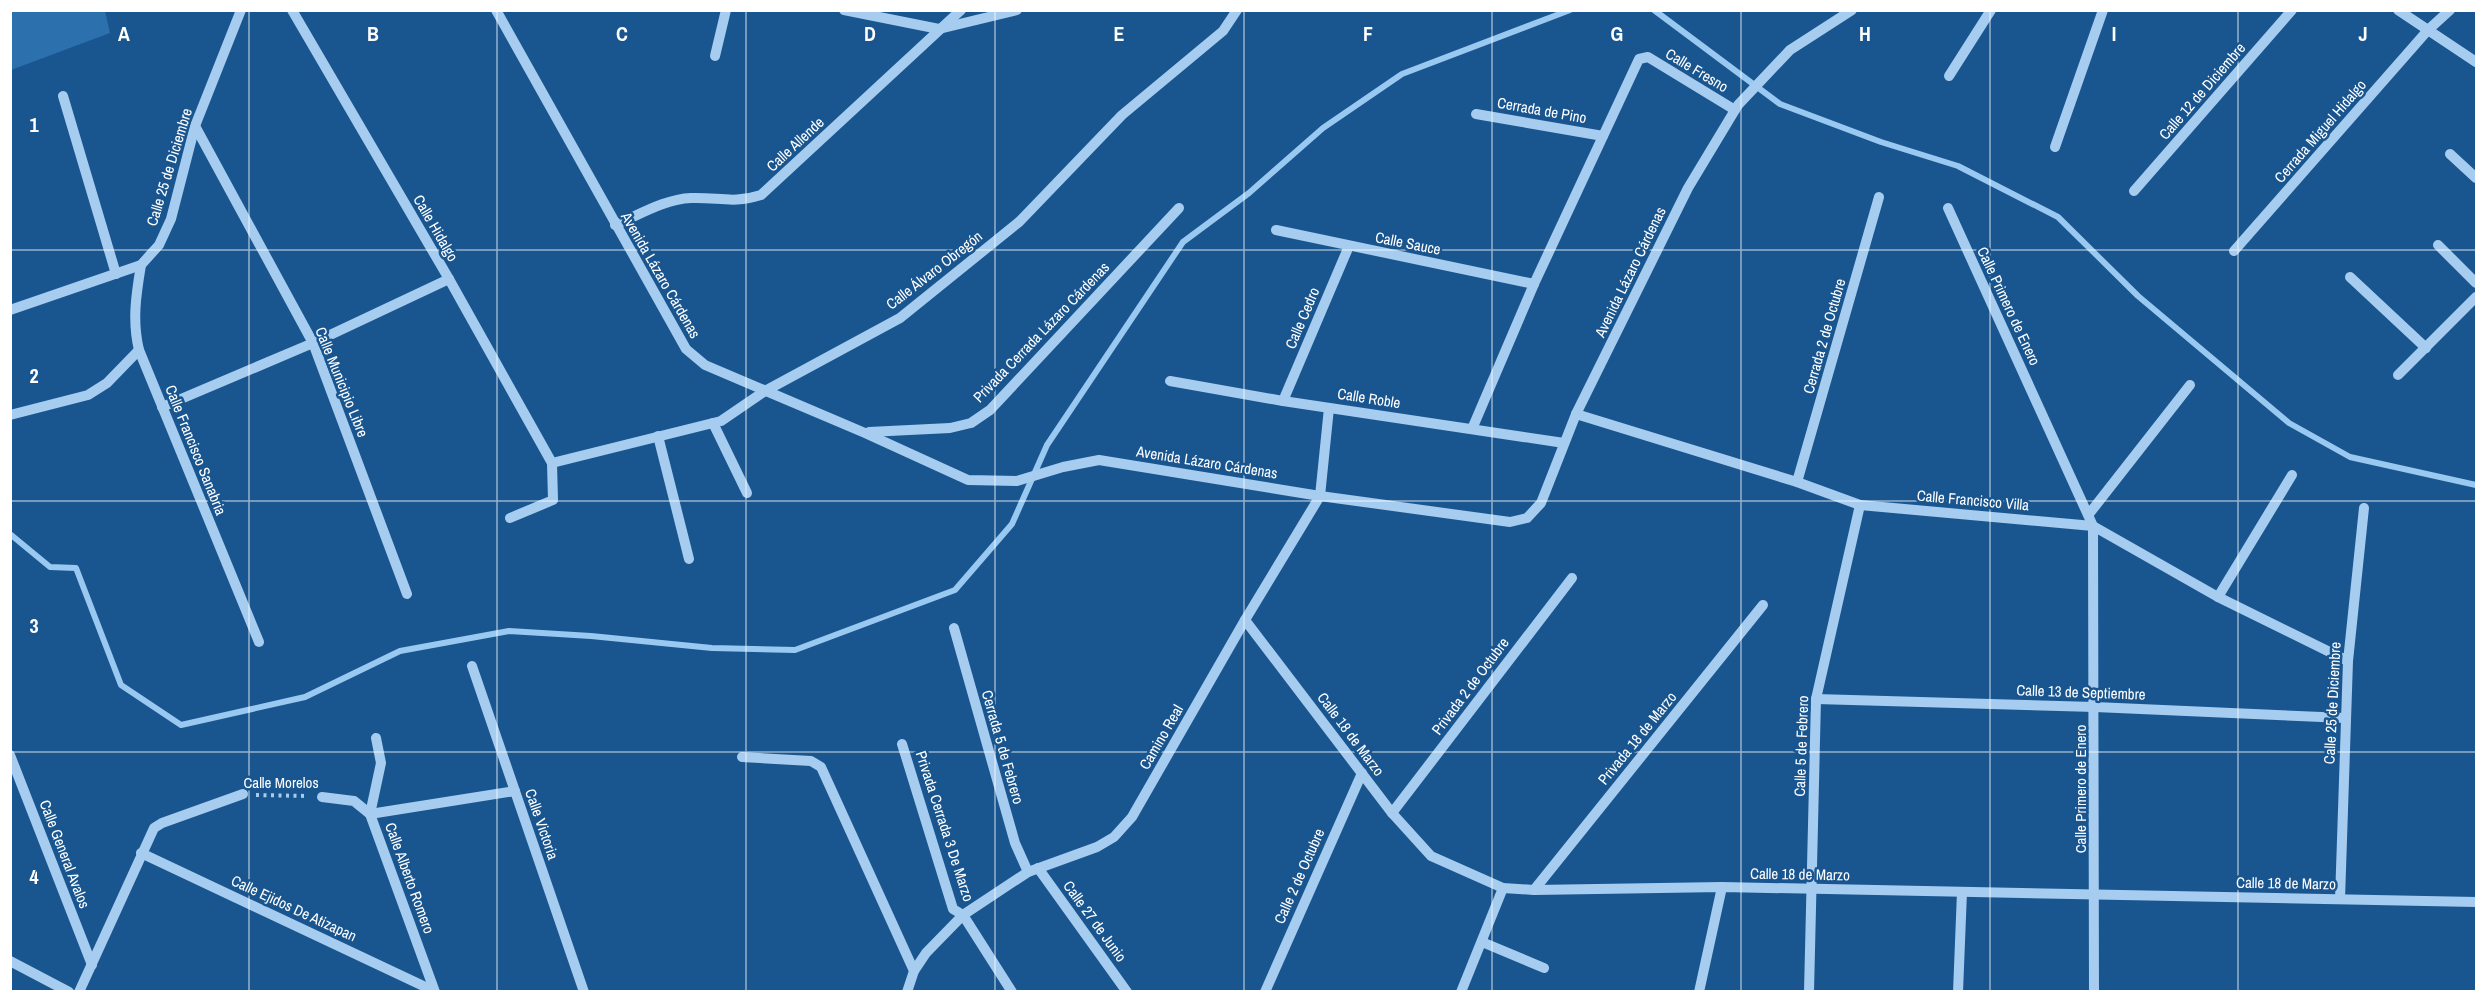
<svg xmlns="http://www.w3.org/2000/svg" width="2487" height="1002" font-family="'Archivo Narrow',sans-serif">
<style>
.green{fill:#2c70ae}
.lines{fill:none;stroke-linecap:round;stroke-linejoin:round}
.stream{stroke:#99c8f1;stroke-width:6}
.path{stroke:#a6ccef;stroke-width:4;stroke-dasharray:3 4.5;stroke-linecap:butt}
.minor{stroke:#a6ccef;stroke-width:10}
.grid{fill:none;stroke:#fff;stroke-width:1.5;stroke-opacity:0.55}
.labels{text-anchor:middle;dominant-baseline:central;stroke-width:5;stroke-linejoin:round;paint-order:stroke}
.street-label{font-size:15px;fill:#fff;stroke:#19558f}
.grid-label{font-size:20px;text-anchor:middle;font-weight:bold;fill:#fff;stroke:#19558f;stroke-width:5;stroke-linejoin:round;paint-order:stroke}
</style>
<rect width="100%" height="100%" fill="#19558f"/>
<path class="green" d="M11,10L105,11L110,33L11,70Z"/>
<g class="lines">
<g class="stream">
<path d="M1654,10L1780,104L1881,142L1958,166L2058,217L2138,296L2289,423L2350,457L2476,485"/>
<path d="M10,534L50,567L76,568L121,685L181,725L305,697L400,651L509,631L591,636L712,648L795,650L955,590L1012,524L1047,445L1183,242L1249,193L1323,128L1402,74L1570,10"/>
</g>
<path class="path" d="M256,795L308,796"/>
<g class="minor">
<path d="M292,10L449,279L552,463L553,500L510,518"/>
<path d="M496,10L686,349L705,365L865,433L968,480L1017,481L1063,467L1099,460L1320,496L1510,522L1527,518L1541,503L1576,414L1688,188L1738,105L1790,50L1852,10"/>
<path d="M844,10L939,29L1017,10"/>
<path d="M2398,10L2476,62"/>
<path d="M715,56L726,10"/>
<path d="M1949,76L1991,10"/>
<path d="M63,96L116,274"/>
<path d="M1476,114L1603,136"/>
<path d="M195,126L313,343L407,594"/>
<path d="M2055,147L2103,10"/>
<path d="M2450,154L2476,178"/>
<path d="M2134,191L2292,10"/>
<path d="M1948,208L2093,526L2094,992"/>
<path d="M615,225C639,215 665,199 691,198C719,197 733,204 761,195L961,10"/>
<path d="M1276,230L1534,284"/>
<path d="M2438,245L2476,283"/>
<path d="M2234,251L2428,30L2450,10"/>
<path d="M141,265C136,295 132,321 139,350L259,642"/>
<path d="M2350,277L2426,348"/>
<path d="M10,310L141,265L159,245L171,219L195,126L241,10"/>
<path d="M2398,375L2476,297"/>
<path d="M1170,381L1283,401L1564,443"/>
<path d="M1283,401L1349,246"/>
<path d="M162,407L313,343L449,279"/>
<path d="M1576,414L1797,482L1860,505L2093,526L2218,597L2348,661"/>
<path d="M10,415L88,395L107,383L139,350"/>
<path d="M713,423L747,493"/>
<path d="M1472,429L1534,284L1639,59L1648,57L1735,110"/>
<path d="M869,432L950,428L971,423L990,410L1179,208"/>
<path d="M658,436L689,559"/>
<path d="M552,463L721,421L765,391L900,318L1019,222L1122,115L1223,31L1237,10"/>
<path d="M1797,482L1879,197"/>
<path d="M2089,514L2190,385"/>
<path d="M2218,597L2292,475"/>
<path d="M1245,620L1392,813L1431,856L1503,888L1534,890L1722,887L2476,902"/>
<path d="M954,628L1015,843L1028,872"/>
<path d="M472,666L584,992"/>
<path d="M1816,699L2095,707L2345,718"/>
<path d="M376,738L381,763L370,814L435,992"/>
<path d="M902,744L953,909L963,915L1012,992"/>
<path d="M10,755L92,965"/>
<path d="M742,757L811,761L821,767L914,971"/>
<path d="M322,797L354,801L370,814L515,791"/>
<path d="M1392,813L1572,578"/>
<path d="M141,853L434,991"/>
<path d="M1038,868L1127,992"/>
<path d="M1534,890L1763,605"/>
<path d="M2340,899L2348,661L2364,508"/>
<path d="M1482,942L1544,968"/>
<path d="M10,961L69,992"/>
<path d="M79,992L154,828L162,823L243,794"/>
<path d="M907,992L914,971L926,953L963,915L1028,872L1097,847L1114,837L1132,817L1245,620L1320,496L1329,408"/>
<path d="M1265,992L1362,773"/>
<path d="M1461,992L1503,888"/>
<path d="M1699,992L1722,887"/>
<path d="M1809,992L1816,699L1860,505"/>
<path d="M1958,992L1962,892"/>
</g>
</g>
<path class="grid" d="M249,10V992M497,10V992M746,10V992M995,10V992M1244,10V992M1492,10V992M1741,10V992M1990,10V992M2238,10V992M10,250H2476M10,501H2476M10,752H2476"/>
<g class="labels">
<g class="street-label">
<text transform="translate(1697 70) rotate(31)">Calle Fresno</text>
<text transform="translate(2202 91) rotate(-49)">Calle 12 de Diciembre</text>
<text transform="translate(1542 110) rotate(10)">Cerrada de Pino</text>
<text transform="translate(2320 131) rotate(-49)">Cerrada Miguel Hidalgo</text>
<text transform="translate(795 144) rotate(-43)">Calle Allende</text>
<text transform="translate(169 167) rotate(-73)">Calle 25 de Diciembre</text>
<text transform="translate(436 228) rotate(60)">Calle Hidalgo</text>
<text transform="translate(1408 243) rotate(11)">Calle Sauce</text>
<text transform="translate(934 270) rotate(-38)">Calle Álvaro Obregón</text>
<text transform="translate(1630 272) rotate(-64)">Avenida Lázaro Cárdenas</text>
<text transform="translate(661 275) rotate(60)">Avenida Lázaro Cárdenas</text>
<text transform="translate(2009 306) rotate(65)">Calle Primero de Enero</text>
<text transform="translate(1302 318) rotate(-67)">Calle Cedro</text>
<text transform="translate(1041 332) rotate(-46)">Privada Cerrada Lázaro Cárdenas</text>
<text transform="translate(1824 336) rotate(-74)">Cerrada 2 de Octubre</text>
<text transform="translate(342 382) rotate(68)">Calle Municipio Libre</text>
<text transform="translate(1369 398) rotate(9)">Calle Roble</text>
<text transform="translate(196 450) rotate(68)">Calle Francisco Sanabria</text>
<text transform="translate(1207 462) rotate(9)">Avenida Lázaro Cárdenas</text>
<text transform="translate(1973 500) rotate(5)">Calle Francisco Villa</text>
<text transform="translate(1470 686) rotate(-53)">Privada 2 de Octubre</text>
<text transform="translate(2081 692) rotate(2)">Calle 13 de Septiembre</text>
<text transform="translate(2332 703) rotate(-87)">Calle 25 de Diciembre</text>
<text transform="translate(1351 734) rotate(53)">Calle 18 de Marzo</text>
<text transform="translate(1161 737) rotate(-60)">Camino Real</text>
<text transform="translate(1637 738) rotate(-51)">Privada 18 de Marzo</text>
<text transform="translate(1801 746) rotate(-88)">Calle 5 de Febrero</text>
<text transform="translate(1003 747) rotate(74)">Cerrada 5 de Febrero</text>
<text x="281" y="782">Calle Morelos</text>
<text transform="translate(2080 789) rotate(-90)">Calle Primero de Enero</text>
<text transform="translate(542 824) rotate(71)">Calle Victoria</text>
<text transform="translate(945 826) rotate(72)">Privada Cerrada 3 De Marzo</text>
<text transform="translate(65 854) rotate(69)">Calle General Avalos</text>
<text transform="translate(1800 874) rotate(1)">Calle 18 de Marzo</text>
<text transform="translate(1299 876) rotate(-66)">Calle 2 de Octubre</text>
<text transform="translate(410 878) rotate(70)">Calle Alberto Romero</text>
<text transform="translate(2286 883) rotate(1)">Calle 18 de Marzo</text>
<text transform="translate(294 908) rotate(25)">Calle Ejidos De Atizapan</text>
<text transform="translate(1095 921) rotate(54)">Calle 27 de Junio</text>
</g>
</g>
<g class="grid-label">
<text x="124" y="41">A</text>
<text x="373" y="41">B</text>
<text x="622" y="41">C</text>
<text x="870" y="41">D</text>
<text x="1119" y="41">E</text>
<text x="1368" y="41">F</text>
<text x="1617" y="41">G</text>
<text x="1865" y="41">H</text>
<text x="2114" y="41">I</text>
<text x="2363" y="41">J</text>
<text x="34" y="132">1</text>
<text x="34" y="383">2</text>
<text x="34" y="633">3</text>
<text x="34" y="884">4</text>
</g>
<rect width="2487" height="1002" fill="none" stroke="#ffffff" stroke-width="24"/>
</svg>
